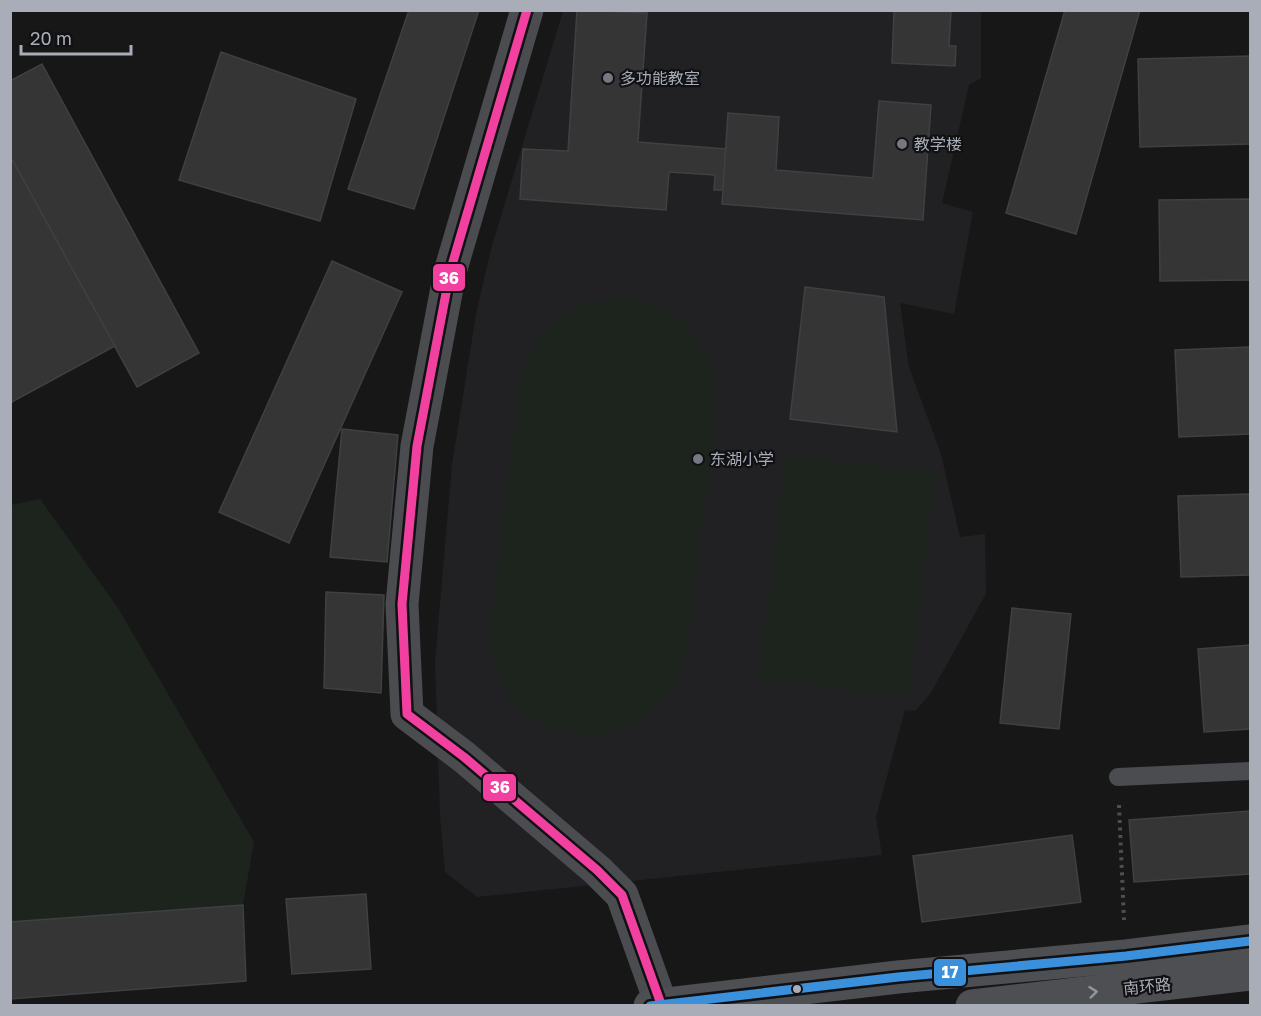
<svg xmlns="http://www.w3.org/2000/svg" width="1261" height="1016" font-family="'Golos Text','Noto Sans SC',sans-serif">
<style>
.built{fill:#212123}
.grass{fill:#1d241e}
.building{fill:#353536;stroke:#3f4043;stroke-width:1.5}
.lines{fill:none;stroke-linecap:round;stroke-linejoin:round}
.path{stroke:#4d4e52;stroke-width:4;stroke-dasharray:3 4.5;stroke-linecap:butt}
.service{stroke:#4b4c50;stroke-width:18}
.minor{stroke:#4b4c50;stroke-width:33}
.primary{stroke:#4d4f52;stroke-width:33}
.bus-1-casing{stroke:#111113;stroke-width:14}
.bus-2-casing{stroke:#111113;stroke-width:14}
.bus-1{stroke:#f240a1;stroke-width:9}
.bus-2{stroke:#3a90db;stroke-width:9}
.oneway{stroke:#91969e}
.poi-dot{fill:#757880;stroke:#111113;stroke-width:2}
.bus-dot{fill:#a8adb8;stroke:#111113;stroke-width:2}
.labels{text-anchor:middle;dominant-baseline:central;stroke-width:4.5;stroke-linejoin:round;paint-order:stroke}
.poi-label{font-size:16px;fill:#a8adb8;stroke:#111113;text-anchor:start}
.street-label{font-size:16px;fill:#a8adb8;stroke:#111113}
.line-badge{stroke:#111113;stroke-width:2}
.badge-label{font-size:16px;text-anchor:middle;font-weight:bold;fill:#fff}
</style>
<rect width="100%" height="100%" fill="#171717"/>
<path class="built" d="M563,11H981V78L969,85L942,203L973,212L954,314L900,303L909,367L941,454L960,537L985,534L986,594L931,693L915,711L905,710L876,817L882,855L477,897L445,872L440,815L435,661L452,465L476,314L491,249Z"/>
<g class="grass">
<path d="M620,298C687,308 716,344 716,411L686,652C682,667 678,681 669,694C631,750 539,748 505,689C493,667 490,647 491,622L520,382C535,326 563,304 620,298Z"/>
<path d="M786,455L935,473L908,697L759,678Z"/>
<path d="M40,499L118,608L254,842L243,905L11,922V505Z"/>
</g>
<g class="building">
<path d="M409,10H479L414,209L348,189Z"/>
<path d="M577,10L647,13L638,142L726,149L723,190H714L715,175L669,172L666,210L520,199L523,149L568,151Z"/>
<path d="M894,10H951L949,46H956L955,66L892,63Z"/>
<path d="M1065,10H1140L1076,234L1006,213Z"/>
<path d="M221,52L356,99L320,221L179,180Z"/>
<path d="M1250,56V144L1140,147L1138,59Z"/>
<path d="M42,64L199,353L137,387L10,156V81Z"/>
<path d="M879,101L931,105L923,220L722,204L728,113L779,117L776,170L873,178Z"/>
<path d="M10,156L115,346L10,403Z"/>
<path d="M1250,199V280L1160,281L1159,200Z"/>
<path d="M332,261L402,292L289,543L219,512Z"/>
<path d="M805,287L884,297L897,432L790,419Z"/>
<path d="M1250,347V434L1179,437L1175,350Z"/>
<path d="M342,429L398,435L387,562L330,557Z"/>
<path d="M1250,494V575L1181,577L1178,496Z"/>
<path d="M326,592L384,595L381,693L324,688Z"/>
<path d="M1012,608L1071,614L1059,729L1000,723Z"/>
<path d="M1250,645V729L1204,732L1198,649Z"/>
<path d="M1250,811V874L1134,882L1129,820Z"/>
<path d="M1072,835L1081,902L922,922L913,856Z"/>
<path d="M366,894L371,969L292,974L286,899Z"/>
<path d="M243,905L246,981L10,999V922Z"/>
</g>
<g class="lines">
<path class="path" d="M1119,805L1124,920"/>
<path class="service" d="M1118,777L1250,771"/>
<path class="minor" d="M527,10L450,272L417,446L402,604L407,714L464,757L597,870L622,895L661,1004"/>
<g class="primary">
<path d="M650,1006L898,977L1126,956L1250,941"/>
<path d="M972,1006L1250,974"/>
</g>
<defs>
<path id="bus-1" d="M527,10L450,272L417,446L402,604L407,714L464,757L597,870L622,895L661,1004"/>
<path id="bus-2" d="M650,1006L898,977L1126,956L1250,941"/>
</defs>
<use href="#bus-1" class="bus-1-casing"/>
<use href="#bus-2" class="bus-2-casing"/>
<use href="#bus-1" class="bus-1"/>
<use href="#bus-2" class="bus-2"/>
</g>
<defs><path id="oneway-chevron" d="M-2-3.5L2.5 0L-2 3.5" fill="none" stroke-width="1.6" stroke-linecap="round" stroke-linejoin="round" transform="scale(1.5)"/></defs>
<use class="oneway" href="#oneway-chevron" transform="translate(1093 992) rotate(-6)"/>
<g class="poi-dot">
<circle cx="608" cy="78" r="6"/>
<circle cx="902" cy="144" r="6"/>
<circle cx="698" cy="459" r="6"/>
</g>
<circle class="bus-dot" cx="797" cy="989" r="5"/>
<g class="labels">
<g class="poi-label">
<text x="620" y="78">多功能教室</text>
<text x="914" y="144">教学楼</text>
<text x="710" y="459">东湖小学</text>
</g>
<g class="street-label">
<text transform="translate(1147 986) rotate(-6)">南环路</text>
</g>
</g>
<g class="line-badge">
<rect x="432" y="263" width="34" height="29" rx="6" fill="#f240a1"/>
<rect x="482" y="773" width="35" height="29" rx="6" fill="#f240a1"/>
<rect x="933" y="958" width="34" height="29" rx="6" fill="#3a90db"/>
</g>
<g class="badge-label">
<text x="449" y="284">36</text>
<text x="500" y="793">36</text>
<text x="950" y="978">17</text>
</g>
<rect width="1261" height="1016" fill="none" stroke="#a8adb8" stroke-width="24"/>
<path d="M21 45v9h110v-9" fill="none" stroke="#a8adb8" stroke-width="3"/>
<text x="30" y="45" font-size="18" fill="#a8adb8" stroke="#111113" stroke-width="4.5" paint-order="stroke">20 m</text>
</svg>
